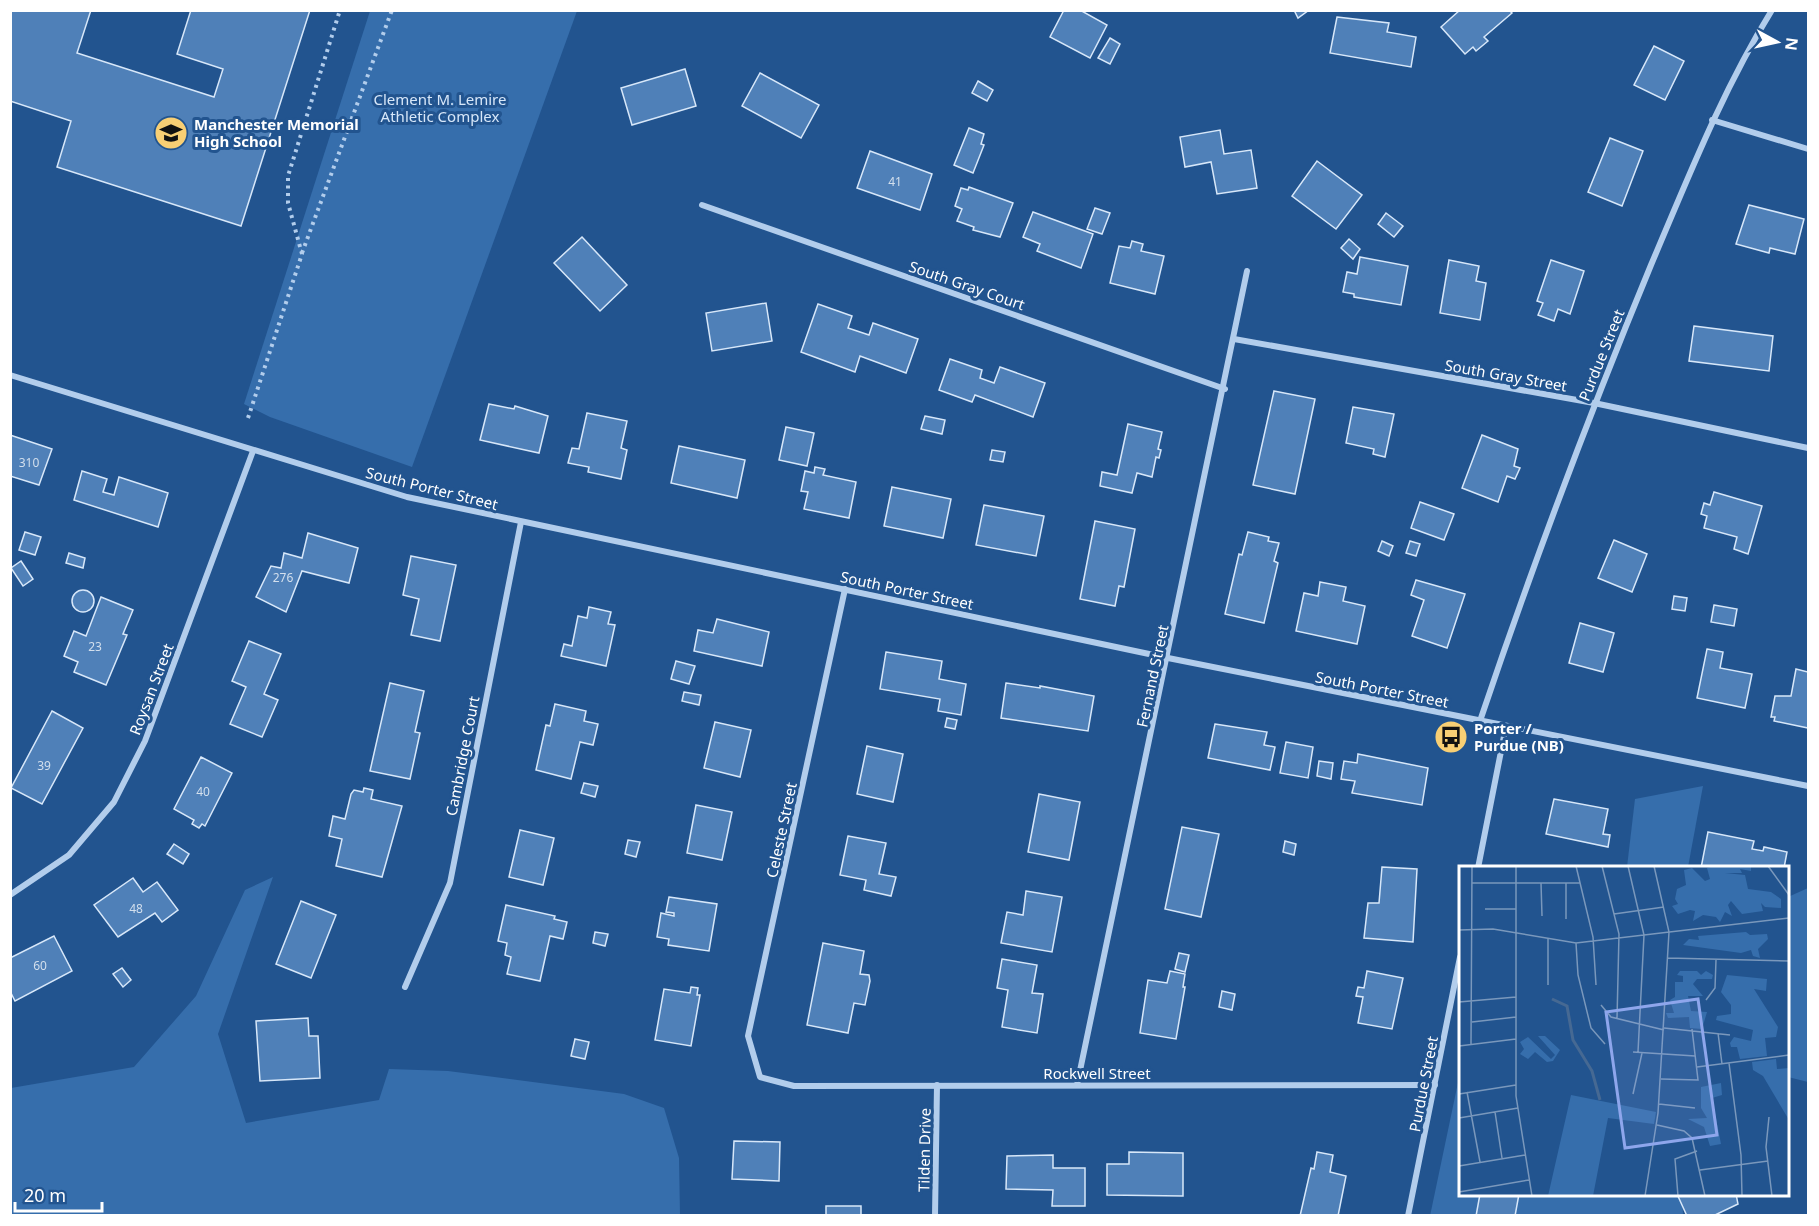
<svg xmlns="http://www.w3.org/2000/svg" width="1819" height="1226" font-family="'Noto Sans',sans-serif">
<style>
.green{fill:#366eac}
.building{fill:#4f80b8;stroke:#d7e7f9;stroke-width:1.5}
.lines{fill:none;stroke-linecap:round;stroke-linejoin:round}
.path{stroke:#b2cdec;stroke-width:4;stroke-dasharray:3 4.5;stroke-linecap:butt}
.minor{stroke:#b2cdec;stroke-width:6}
.labels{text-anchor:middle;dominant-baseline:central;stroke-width:6;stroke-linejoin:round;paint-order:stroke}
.number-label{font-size:12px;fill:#d3dfed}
.park-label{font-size:15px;fill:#d7e7f9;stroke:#22548f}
.poi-label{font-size:15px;font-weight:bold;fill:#fff;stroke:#22548f;text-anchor:start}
.street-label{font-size:15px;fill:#fff;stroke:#22548f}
.inset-river{fill:none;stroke:#466993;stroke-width:3}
.inset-road{fill:none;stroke:#7a98bc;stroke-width:1.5}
.view{fill:#8ea6ec;fill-opacity:0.15;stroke:#8ea6ec;stroke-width:3}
.inset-edge{fill:none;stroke:#fff;stroke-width:3}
</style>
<rect width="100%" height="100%" fill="#22548f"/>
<g class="green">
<path d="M370,11H577L412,467L270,417L244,404Z"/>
<path d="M1703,786L1688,867H1627L1635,799Z"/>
<path d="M273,877L218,1034L246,1123L379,1100L389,1069L448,1071L624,1094L664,1108L679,1158L680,1215H11V1088L134,1067L196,996L245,890Z"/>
<path d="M1808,888V1082L1788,1077V897Z"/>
<path d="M1460,1073V1194L1682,1195L1683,1215L1430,1216Z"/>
</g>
<g class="building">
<path d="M10,10H91L77,53L214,97L223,69L177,54L191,10H310L241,226L57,167L71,121L10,101Z"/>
<path d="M1064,10H1080L1107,25L1090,58L1050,37Z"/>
<path d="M1294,10H1309L1298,18Z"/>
<path d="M1460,10H1509L1512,13L1484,37L1488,41L1476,51L1473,47L1465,54L1441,27Z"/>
<path d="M1337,17L1389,23L1387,32L1416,37L1411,67L1330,53Z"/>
<path d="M1110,38L1120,44L1110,64L1098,58Z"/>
<path d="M1654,46L1684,61L1665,100L1634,85Z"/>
<path d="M685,69L696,106L632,125L621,88Z"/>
<path d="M760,73L819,105L801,138L742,106Z"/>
<path d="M978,81L993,90L987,101L972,93Z"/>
<path d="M969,128L984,134L981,144L984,145L973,173L954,165Z"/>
<path d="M1220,130L1224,154L1251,150L1257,188L1217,194L1211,162L1185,167L1180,137Z"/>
<path d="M1610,138L1643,151L1622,206L1588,192Z"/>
<path d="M870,151L932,174L920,210L857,188Z"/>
<path d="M1317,161L1362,195L1336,229L1292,196Z"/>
<path d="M969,187L1013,203L1000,237L973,230L974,227L957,221L962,209L955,206L961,188L968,190Z"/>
<path d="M1749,205L1804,219L1795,254L1770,248L1769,253L1736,244Z"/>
<path d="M1095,208L1110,213L1102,234L1087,229Z"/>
<path d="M1033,212L1093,234L1081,268L1037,251L1040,244L1023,237Z"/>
<path d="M1386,213L1403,226L1394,237L1378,224Z"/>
<path d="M582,237L627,285L600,311L554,263Z"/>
<path d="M1349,239L1360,249L1353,259L1341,248Z"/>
<path d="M1132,241L1143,244L1141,251L1164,256L1155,294L1110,283L1119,246L1130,248Z"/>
<path d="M1360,257L1408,266L1401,305L1354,297V294L1343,292L1347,272L1357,274Z"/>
<path d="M1449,260L1479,266L1476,281L1486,283L1480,320L1440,313Z"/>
<path d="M1551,260L1584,271L1570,314L1558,309L1554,321L1538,315L1543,303L1537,301Z"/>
<path d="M766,303L772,341L712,351L706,313Z"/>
<path d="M818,304L852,316L848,328L869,335L873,323L918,339L906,373L860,356L855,372L801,352Z"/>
<path d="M1694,326L1773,336L1769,371L1689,361Z"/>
<path d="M950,359L982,370L980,378L994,383L1000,367L1045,383L1033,417L975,395L972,402L939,390Z"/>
<path d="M1274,391L1315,399L1295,494L1253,485Z"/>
<path d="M489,404L514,409L515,406L548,416L539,453L480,440Z"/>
<path d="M1353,407L1394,414L1385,457L1373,454L1374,449L1346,443Z"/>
<path d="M587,413L627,421L621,448L627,450L621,479L588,472L589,467L568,463L572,448L579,449Z"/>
<path d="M925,416L945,420L942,434L921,429Z"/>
<path d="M1128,424L1162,432L1158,449L1161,450L1159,458L1156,457L1152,477L1137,473L1132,493L1100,486L1102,472L1117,475Z"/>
<path d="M786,427L814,433L807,466L779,460Z"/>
<path d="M10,435L52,449L39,485L10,476Z"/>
<path d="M1482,435L1518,449L1514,466L1520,468L1515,479L1507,476L1498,502L1462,488Z"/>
<path d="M679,446L745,460L737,498L671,483Z"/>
<path d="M992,450L1005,452L1003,462L990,460Z"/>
<path d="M815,467L825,469L823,475L856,482L849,518L804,509L808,492L801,491L805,471L814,473Z"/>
<path d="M82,471L107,479L103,492L114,495L119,477L168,493L158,527L74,500Z"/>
<path d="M892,487L951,499L943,538L884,526Z"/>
<path d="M1714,492L1762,506L1748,554L1734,549L1737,537L1704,528L1707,516L1701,514L1704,503L1710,505Z"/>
<path d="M1420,502L1454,514L1444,540L1411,528Z"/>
<path d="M984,505L1044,516L1036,556L976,545Z"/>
<path d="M1095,521L1135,529L1124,587L1119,586L1115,606L1080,599Z"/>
<path d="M25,532L41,537L35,555L19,550Z"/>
<path d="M1248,532L1269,537L1268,541L1279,543L1274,561L1278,563L1264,623L1225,614L1239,554L1242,555Z"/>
<path d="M308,533L358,548L349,583L302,571L286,612L256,597L271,566L281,568L284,553L302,558Z"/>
<path d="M1614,540L1647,554L1632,592L1598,578Z"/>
<path d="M1382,541L1393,546L1389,556L1378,551Z"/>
<path d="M1410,541L1420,544L1416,556L1406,553Z"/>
<path d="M69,553L85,558L83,568L66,563Z"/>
<path d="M411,556L456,565L440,641L411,635L419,599L403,595Z"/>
<path d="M21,561L33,579L23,586L11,568Z"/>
<path d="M1416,580L1465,594L1447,648L1412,636L1424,600L1411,595Z"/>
<path d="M1320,582L1346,587L1343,601L1365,606L1357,644L1296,631L1304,593L1318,596Z"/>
<circle cx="83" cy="601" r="11"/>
<path d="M1674,596L1687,598L1685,611L1672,609Z"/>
<path d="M101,597L133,610L123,634L127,635L106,685L74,672L78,662L64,656L74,631L86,636Z"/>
<path d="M1714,605L1737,609L1734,626L1711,622Z"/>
<path d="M589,607L611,612L608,624L615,625L606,666L561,656L564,644L572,646L578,616L587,618Z"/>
<path d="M717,619L769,632L762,666L694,651L698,630L713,633Z"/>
<path d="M1580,623L1614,633L1603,672L1569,663Z"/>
<path d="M249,641L281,654L264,694L278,700L262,737L230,724L246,687L232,681Z"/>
<path d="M1707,649L1723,652L1720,668L1752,674L1745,708L1697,698Z"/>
<path d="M886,652L942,661L939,679L966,684L961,715L938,711L940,699L880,689Z"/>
<path d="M676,661L695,666L689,684L671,679Z"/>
<path d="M1796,669L1808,672V728L1774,721L1775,717H1771L1775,696H1791Z"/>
<path d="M390,683L424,691L415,732L420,733L410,779L370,771Z"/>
<path d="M1006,683L1040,688V686L1094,696L1088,731L1001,718Z"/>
<path d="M684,692L701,695L699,705L682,701Z"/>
<path d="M555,704L586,711L584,721L598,724L593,745L580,742L571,779L536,770L546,725L550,726Z"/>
<path d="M52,711L83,728L42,804L11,788Z"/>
<path d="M947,718L957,720L955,729L945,727Z"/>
<path d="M715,722L751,730L740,777L704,768Z"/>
<path d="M1215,724L1267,732L1264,745L1275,747L1270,770L1208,758Z"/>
<path d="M1286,742L1313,747L1308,778L1280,773Z"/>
<path d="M867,746L903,754L893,802L857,794Z"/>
<path d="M1358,754L1428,768L1422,805L1352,793L1355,781L1341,779L1344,761L1357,763Z"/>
<path d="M201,757L232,773L205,826L202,824L199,828L192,824L194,820L174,809Z"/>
<path d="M1319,761L1333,763L1331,779L1317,776Z"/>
<path d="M584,783L598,786L595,797L581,793Z"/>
<path d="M364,788L373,790L371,799L402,806L382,877L336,866L342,839L329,836L333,816L345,819L351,794L354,790L363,792Z"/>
<path d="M1039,794L1080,802L1069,860L1028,852Z"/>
<path d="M1554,799L1608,809L1603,834L1610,835L1608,847L1546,834Z"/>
<path d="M696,805L732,812L722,860L687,853Z"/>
<path d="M1182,827L1219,834L1201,917L1165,909Z"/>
<path d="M520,830L554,838L543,885L509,877Z"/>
<path d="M1708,832L1754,841L1752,849L1763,851L1764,847L1787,852L1784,868H1701Z"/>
<path d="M848,836L886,843L879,874L896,877L891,896L864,890L866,880L840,875Z"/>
<path d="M628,840L640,842L636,857L625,854Z"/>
<path d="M1285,841L1296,844L1294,855L1283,852Z"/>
<path d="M174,844L189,854L183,864L167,854Z"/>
<path d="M1382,867L1417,869L1413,942L1364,938L1368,903H1379Z"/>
<path d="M133,878L143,892L157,882L178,910L162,922L155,913L118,937L94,905Z"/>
<path d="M1026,891L1062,897L1052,952L1001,943L1007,912L1023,915Z"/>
<path d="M669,897L717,904L709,951L668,945L669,939L657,937L661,913L674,916V913L666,912Z"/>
<path d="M301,901L336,915L311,978L276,964Z"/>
<path d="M506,905L555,916L554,919L567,922L563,939L550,936L540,981L507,974L511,957L505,955L507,943L498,941Z"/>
<path d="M595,932L608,934L605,946L593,943Z"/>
<path d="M54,936L72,971L15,1001L10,991V958Z"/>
<path d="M823,943L864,951L860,974L869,975L870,981L865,1005L854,1003L848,1033L807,1025Z"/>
<path d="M1179,953L1189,955L1185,972L1175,969Z"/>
<path d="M1002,959L1037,965L1032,993L1043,994L1037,1033L1002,1027L1008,990L997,988Z"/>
<path d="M122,968L131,980L123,987L113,974Z"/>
<path d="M1170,971L1185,974L1183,987H1185L1176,1039L1140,1033L1148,980L1167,983Z"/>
<path d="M1367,971L1403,978L1392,1029L1358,1023L1363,997L1356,996L1358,987L1364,988Z"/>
<path d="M691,987L698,988L697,995H700L691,1046L655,1040L664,989L690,993Z"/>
<path d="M1222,991L1235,994L1232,1010L1219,1007Z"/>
<path d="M308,1018L309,1036H318L320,1078L260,1081L256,1021Z"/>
<path d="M575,1039L589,1042L585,1059L571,1056Z"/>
<path d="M734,1141L780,1142L779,1181L732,1179Z"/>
<path d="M1129,1152L1183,1153V1196L1107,1195V1164H1129Z"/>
<path d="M1317,1152L1333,1155L1330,1172L1346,1176L1338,1216H1300L1311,1168L1314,1169Z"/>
<path d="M1053,1155V1168H1085V1206H1052L1053,1190L1006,1189L1007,1156Z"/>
<path d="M1480,1194H1519L1515,1216H1476Z"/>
<path d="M1677,1194H1736L1738,1204L1713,1216H1687Z"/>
<rect x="826" y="1206" width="35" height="10"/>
</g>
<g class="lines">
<g class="path">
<path d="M302,253L392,10"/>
<path d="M248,418L302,254L288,203V176L340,10"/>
</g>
<g class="minor">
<path d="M1712,120L1808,149"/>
<path d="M702,205L1225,389"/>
<path d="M1234,339L1594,403L1808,448"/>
<path d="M10,375L407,497L1168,658L1808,786"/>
<path d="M845,589L748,1036L760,1077L794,1086L1435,1085"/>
<path d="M1480,721C1532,567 1589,415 1651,265C1688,178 1722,91 1772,10"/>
<path d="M1478,868L1506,726"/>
<path d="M10,895L69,855L114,802L145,741L253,451"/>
<path d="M405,987L450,883L521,522"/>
<path d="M1077,1085L1247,271"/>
<path d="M935,1216L937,1085"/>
<path d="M1408,1216L1460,957"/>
</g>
</g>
<defs>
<symbol id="school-disc" viewBox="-11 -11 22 22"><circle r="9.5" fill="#f8cf74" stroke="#22548f"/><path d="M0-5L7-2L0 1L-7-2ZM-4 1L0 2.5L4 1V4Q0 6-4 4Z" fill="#111"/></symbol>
<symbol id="bus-disc" viewBox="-11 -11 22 22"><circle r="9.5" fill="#f8cf74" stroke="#22548f"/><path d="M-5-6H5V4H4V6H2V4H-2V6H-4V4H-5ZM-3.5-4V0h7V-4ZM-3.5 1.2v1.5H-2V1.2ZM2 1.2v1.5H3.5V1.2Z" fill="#111"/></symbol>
</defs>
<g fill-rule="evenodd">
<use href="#school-disc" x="152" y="114" width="38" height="38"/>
<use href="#bus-disc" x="1432" y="718" width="38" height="38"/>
</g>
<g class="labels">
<g class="number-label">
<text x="895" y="181">41</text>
<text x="29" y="462">310</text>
<text x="283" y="577">276</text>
<text x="95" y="646">23</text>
<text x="44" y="765">39</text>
<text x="203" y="791">40</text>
<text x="136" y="908">48</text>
<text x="40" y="965">60</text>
</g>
<g class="park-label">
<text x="440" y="99">Clement M. Lemire<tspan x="440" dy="17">Athletic Complex</tspan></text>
</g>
<g class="poi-label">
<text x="194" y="124">Manchester Memorial<tspan x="194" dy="17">High School</tspan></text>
<text x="1474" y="728">Porter /<tspan x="1474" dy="17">Purdue (NB)</tspan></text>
</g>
<g class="street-label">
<text transform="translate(967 285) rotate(19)">South Gray Court</text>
<text transform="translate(1601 355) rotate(-68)">Purdue Street</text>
<text transform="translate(1506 375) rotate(10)">South Gray Street</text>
<text transform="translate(432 488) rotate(14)">South Porter Street</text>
<text transform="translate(907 590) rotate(12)">South Porter Street</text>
<text transform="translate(1152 676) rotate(-78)">Fernand Street</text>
<text transform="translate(151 689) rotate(-69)">Roysan Street</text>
<text transform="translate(1382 689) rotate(11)">South Porter Street</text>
<text transform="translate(462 756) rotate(-79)">Cambridge Court</text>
<text transform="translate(781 830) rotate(-78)">Celeste Street</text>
<text x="1097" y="1073">Rockwell Street</text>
<text transform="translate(1423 1084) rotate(-79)">Purdue Street</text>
<text transform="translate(924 1150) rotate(-89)">Tilden Drive</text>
</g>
</g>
<g transform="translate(1459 866)">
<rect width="330" height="330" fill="#22548f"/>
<path d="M255,0L292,1V5L281,3L283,7H266L286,9L289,23L312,26L322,33V42L306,41L302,37L304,45L283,48L272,35L269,39L273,50L266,46L261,56L257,51L244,49L234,55L236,45L231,44L219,48L213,40L219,38L216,33L218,23L227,19L225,4L233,2L246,15L251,13L248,2ZM287,66L291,69L308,68L309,73L299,83L301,92L294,90L292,84L282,87L224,79L230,73L240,74L239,70ZM221,105H238L242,109L247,105L254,109L253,113H238L234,118L244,130H229L232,145L248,146L243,163L231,162L230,151L209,152L207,147H215L211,134L216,131V116H224V110L218,109ZM268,109L308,113L307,125L295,123L319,161L317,171L306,172L308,190L281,193L278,181H272L271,177L275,171L292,175L294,164L257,154L258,150L272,148V139L262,126ZM79,170H86L101,184L94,195L88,196L76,186L69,193L61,188L65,183L61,176L69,171L92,193L96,189ZM317,193L318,203L330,202V254L304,210L294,204L293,196ZM262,217L263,229L253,232L262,278L251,280L245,261L229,253L248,252L242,242V221ZM112,229L197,246L195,258L149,252L134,330H89Z" fill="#366eac"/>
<path class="inset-river" d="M93,133L108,140L114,174L133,205L141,234"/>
<path class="inset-road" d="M57,0V230L73,330M117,0L134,71L137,119M143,0L160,68L158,153M169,0L185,69L179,186M309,0L330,29M13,17H121M82,17L83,50M26,43H57M155,48L205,41M107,53V17M0,64L34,63L117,77L330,52M89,73V119M117,77L119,109L132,162L146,178M209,92L330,95M247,134L256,122L257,94M0,136L57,131M142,139L152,151L205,164M13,156L57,151M205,162L271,169M259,167L263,198M12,178L13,0M0,180L57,173M174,186L236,190M270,197L282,289L283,330M238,201L330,189M202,213L239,214L233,163M8,226L21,296M0,228L57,219M174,228L183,187M200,238L236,242M36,246L43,292M310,251L307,281L313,330M0,252L59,242M198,259L225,265L233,272L246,330M0,300L66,289M241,304L309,295M0,326L70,314M186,330L199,247L210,66L195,0M219,330L216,293L238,285"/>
<path class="view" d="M239,133L258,269L166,282L147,146Z"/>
<rect width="330" height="330" class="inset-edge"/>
</g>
<rect width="1819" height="1226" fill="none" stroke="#ffffff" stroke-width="24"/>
<g transform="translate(1777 42) rotate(98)" stroke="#22548f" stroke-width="4.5" paint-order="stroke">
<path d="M0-4.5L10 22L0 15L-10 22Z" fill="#ffffff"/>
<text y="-9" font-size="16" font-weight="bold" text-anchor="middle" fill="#ffffff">N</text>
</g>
<path d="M15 1202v9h87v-9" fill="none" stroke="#ffffff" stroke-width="3"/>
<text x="24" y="1202" font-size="18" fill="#ffffff" stroke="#22548f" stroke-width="4.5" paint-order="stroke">20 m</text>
</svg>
